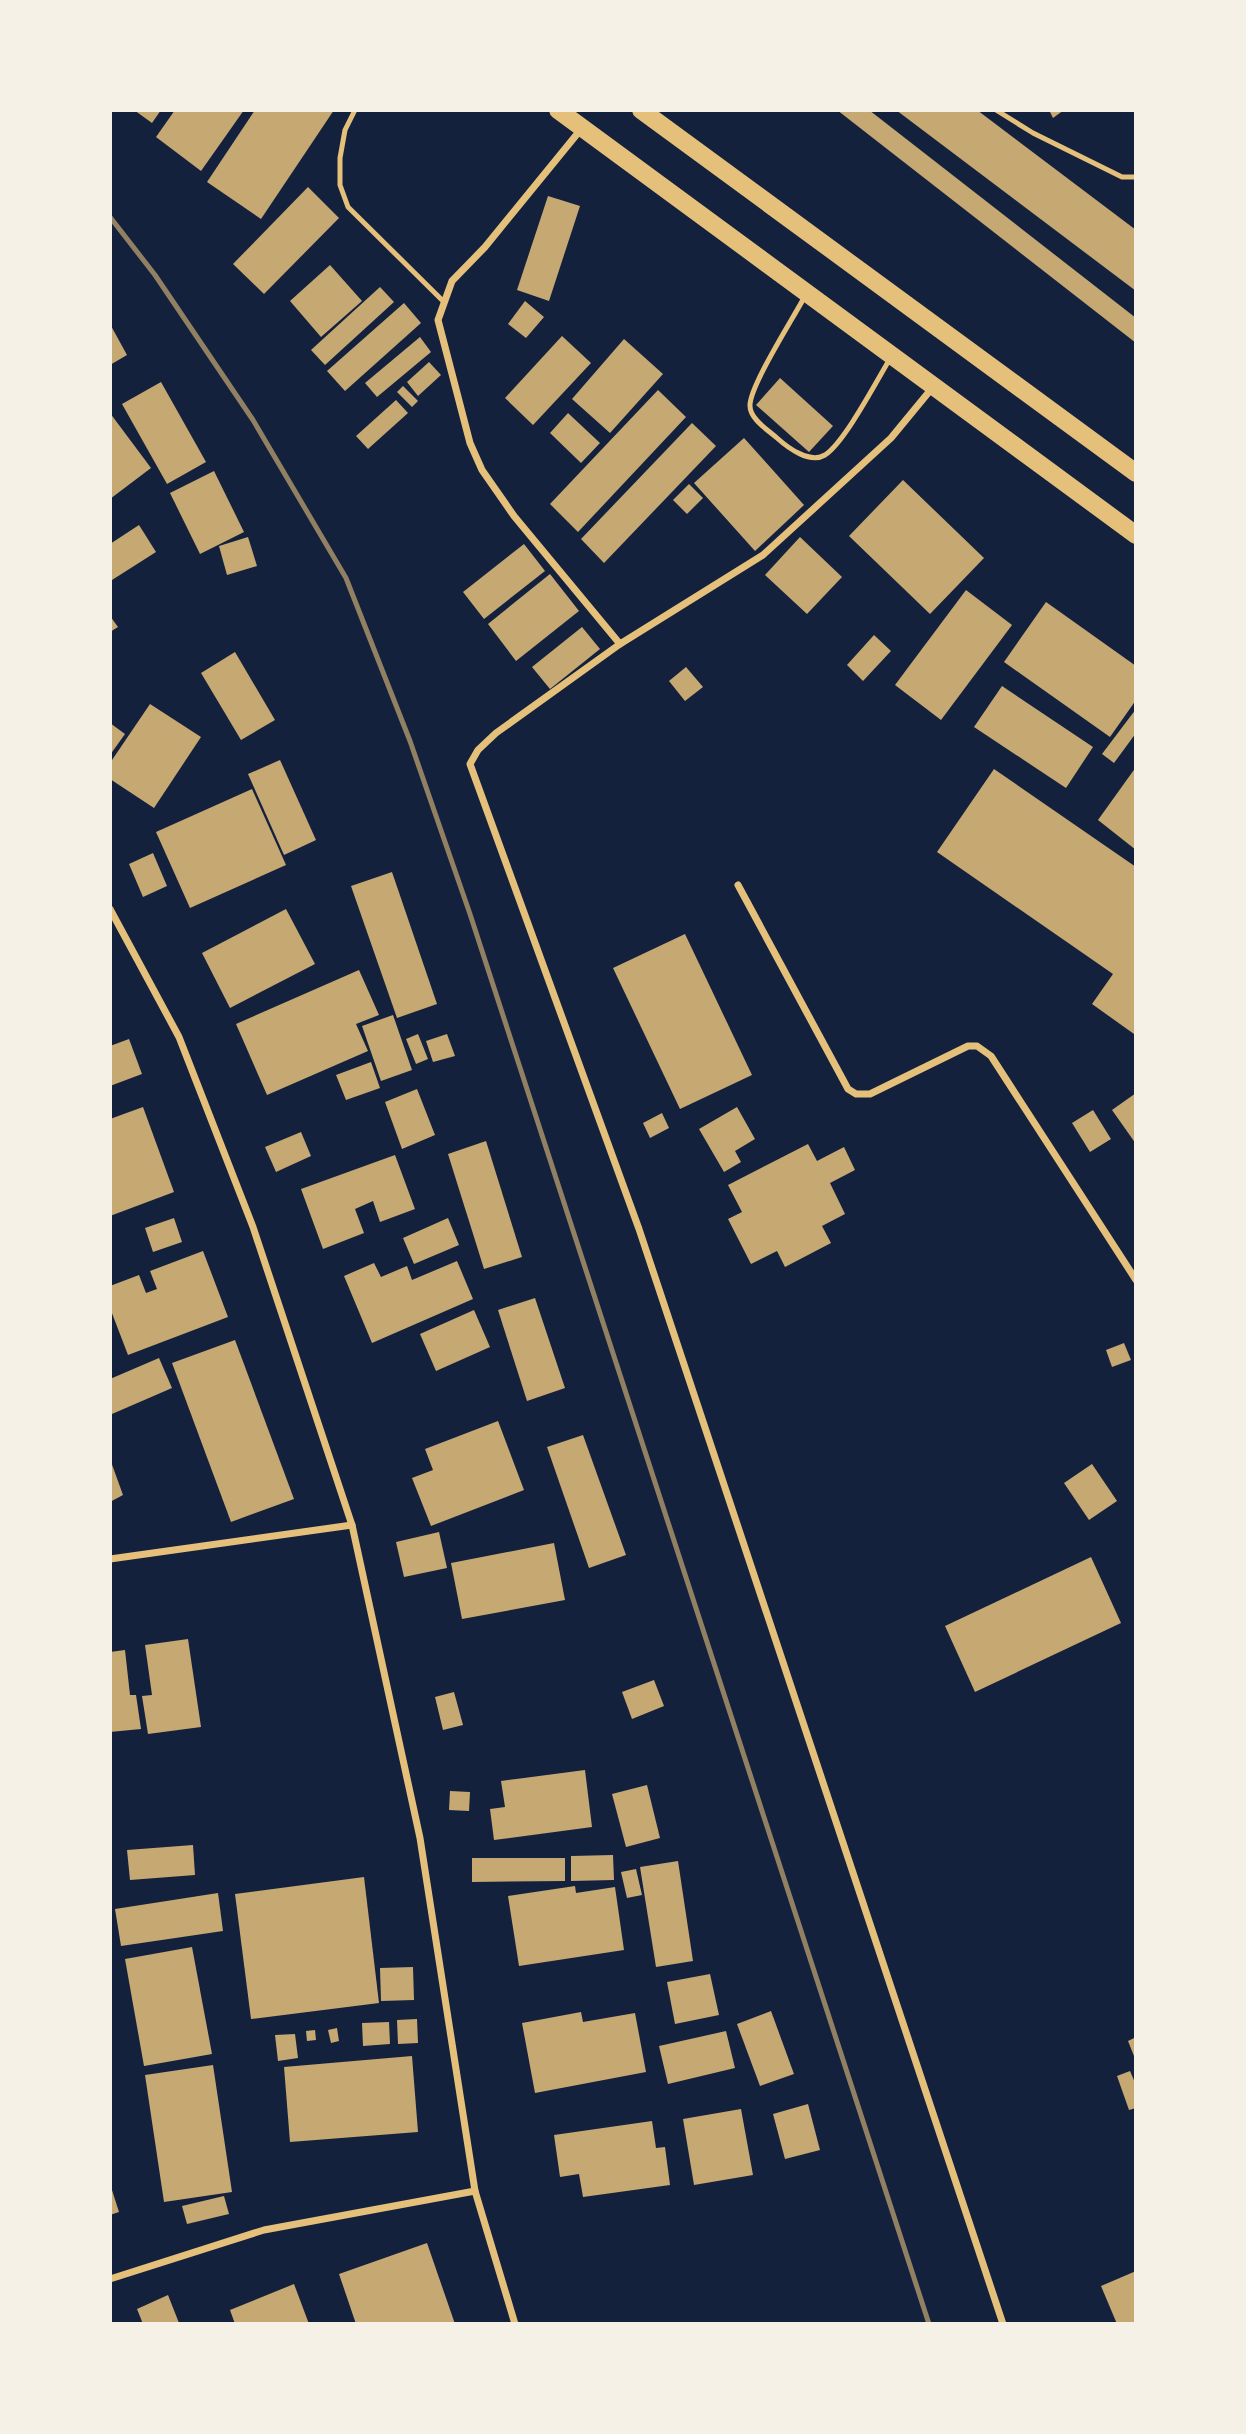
<svg xmlns="http://www.w3.org/2000/svg" width="1246" height="2434" font-family="'IBM Plex Sans',sans-serif">
<style>
.building{fill:#c6a872}
.lines{fill:none;stroke-linecap:round;stroke-linejoin:round}
.service{stroke:#e5c07b;stroke-width:5}
.minor{stroke:#e5c07b;stroke-width:7}
.primary{stroke:#e5c07b;stroke-width:18}
.rail{stroke:#918062;stroke-width:5}
</style>
<rect width="100%" height="100%" fill="#14213d"/>
<g class="building">
<path d="M134,110H161L152,123Z"/>
<path d="M175,110H244L201,171L156,137Z"/>
<path d="M255,110H334L261,219L207,182Z"/>
<path d="M837,110H869L1136,318V343Z"/>
<path d="M896,110H977L1136,230V291Z"/>
<path d="M1049,110H1064L1053,118Z"/>
<path d="M308,187L339,218L264,294L233,264Z"/>
<path d="M548,196L580,206L549,301L517,290Z"/>
<path d="M330,265L362,301L321,337L290,301Z"/>
<path d="M380,287L394,302L325,365L311,350Z"/>
<path d="M525,301L544,317L526,338L508,324Z"/>
<path d="M404,303L421,323L345,391L327,371Z"/>
<path d="M110,324L127,355L110,365Z"/>
<path d="M562,336L591,363L533,425L505,398Z"/>
<path d="M420,337L431,352L377,397L365,383Z"/>
<path d="M624,339L663,374L610,433L572,399Z"/>
<path d="M429,362L441,375L418,396L407,382Z"/>
<path d="M780,378L833,426L809,452L756,405Z"/>
<path d="M161,382L206,462L167,484L122,404Z"/>
<path d="M403,386L418,401L412,407L397,392Z"/>
<path d="M658,390L686,417L578,532L550,504Z"/>
<path d="M396,400L408,413L368,449L356,436Z"/>
<path d="M110,413L151,468L110,499Z"/>
<path d="M568,413L600,443L581,463L550,433Z"/>
<path d="M692,423L716,446L604,563L581,539Z"/>
<path d="M744,438L804,505L755,551L694,483Z"/>
<path d="M214,471L244,532L200,554L170,493Z"/>
<path d="M903,480L984,558L930,614L849,536Z"/>
<path d="M689,484L703,498L687,514L673,500Z"/>
<path d="M139,525L156,552L112,580L110,544Z"/>
<path d="M248,537L257,566L227,575L219,546Z"/>
<path d="M800,537L842,577L807,614L765,575Z"/>
<path d="M524,544L545,571L484,619L463,592Z"/>
<path d="M550,574L579,611L516,661L488,624Z"/>
<path d="M966,590L1012,625L941,720L895,685Z"/>
<path d="M1046,602L1136,666V700L1110,737L1004,662Z"/>
<path d="M110,616L118,627L110,632Z"/>
<path d="M582,627L600,649L550,689L532,667Z"/>
<path d="M874,635L891,651L863,681L847,665Z"/>
<path d="M235,652L275,720L241,740L201,673Z"/>
<path d="M686,667L703,687L685,701L669,681Z"/>
<path d="M1002,686L1093,747L1066,788L974,727Z"/>
<path d="M150,704L201,737L154,808L110,779V763Z"/>
<path d="M1136,709V733L1114,763L1102,754Z"/>
<path d="M110,723L125,734L110,755Z"/>
<path d="M280,760L316,840L284,855L248,774Z"/>
<path d="M1136,767V850L1098,820Z"/>
<path d="M994,769L1136,867L1134,1034L1092,1004L1113,974L937,852Z"/>
<path d="M252,789L286,865L190,908L156,832Z"/>
<path d="M153,853L167,886L143,897L129,864Z"/>
<path d="M392,872L437,1004L397,1018L351,886Z"/>
<path d="M286,909L315,964L230,1008L202,953Z"/>
<path d="M685,934L752,1075L680,1109L613,968Z"/>
<path d="M359,970L379,1015L356,1024L368,1051L267,1095L236,1024Z"/>
<path d="M393,1015L412,1070L381,1081L362,1026Z"/>
<path d="M418,1034L428,1059L416,1064L406,1039Z"/>
<path d="M447,1034L455,1056L433,1062L426,1041Z"/>
<path d="M129,1039L142,1074L110,1086V1046Z"/>
<path d="M371,1062L380,1088L346,1100L336,1075Z"/>
<path d="M417,1089L435,1135L402,1149L385,1102Z"/>
<path d="M1136,1093V1144L1112,1110Z"/>
<path d="M143,1107L174,1192L110,1216V1119Z"/>
<path d="M737,1107L755,1139L735,1151L741,1162L724,1172L699,1129Z"/>
<path d="M1093,1110L1111,1139L1090,1152L1072,1123Z"/>
<path d="M662,1113L669,1128L650,1138L643,1123Z"/>
<path d="M301,1132L311,1156L276,1172L265,1147Z"/>
<path d="M486,1141L522,1257L484,1269L448,1154Z"/>
<path d="M808,1144L817,1161L844,1147L855,1170L830,1183L845,1214L822,1226L831,1243L785,1267L777,1251L751,1264L728,1219L742,1212L728,1185Z"/>
<path d="M395,1155L415,1209L380,1222L373,1201L355,1209L364,1233L323,1249L301,1189Z"/>
<path d="M174,1218L182,1242L153,1252L145,1228Z"/>
<path d="M448,1218L459,1245L414,1264L403,1238Z"/>
<path d="M203,1251L228,1317L128,1355L110,1308V1286L139,1275L146,1293L157,1289L150,1271Z"/>
<path d="M457,1261L473,1299L372,1343L344,1276L374,1263L381,1277L407,1266L412,1280Z"/>
<path d="M535,1298L565,1388L527,1401L498,1310Z"/>
<path d="M474,1310L490,1347L436,1371L420,1334Z"/>
<path d="M235,1340L294,1499L231,1522L172,1363Z"/>
<path d="M1124,1343L1131,1360L1112,1367L1106,1350Z"/>
<path d="M159,1358L172,1388L112,1414L110,1379Z"/>
<path d="M498,1421L524,1490L431,1526L412,1478L433,1470L425,1449Z"/>
<path d="M583,1435L626,1555L589,1568L547,1447Z"/>
<path d="M110,1459L123,1495L110,1502Z"/>
<path d="M1092,1464L1117,1501L1089,1520L1064,1483Z"/>
<path d="M439,1532L447,1568L404,1577L396,1542Z"/>
<path d="M554,1543L565,1600L462,1619L451,1563Z"/>
<path d="M1091,1557L1121,1623L975,1692L945,1626Z"/>
<path d="M188,1639L201,1727L148,1734L142,1696L152,1695L145,1645Z"/>
<path d="M125,1650L130,1695H136L141,1729L110,1732V1652Z"/>
<path d="M654,1680L664,1706L632,1719L622,1692Z"/>
<path d="M454,1692L463,1725L443,1730L435,1697Z"/>
<path d="M585,1770L592,1827L494,1840L490,1809L505,1807L501,1781Z"/>
<path d="M647,1785L660,1838L626,1847L612,1794Z"/>
<path d="M450,1791L470,1792L469,1811L449,1810Z"/>
<path d="M193,1845L195,1875L130,1880L127,1850Z"/>
<path d="M613,1855L614,1880L571,1881V1856Z"/>
<path d="M472,1858H565V1881L472,1882Z"/>
<path d="M678,1861L693,1961L656,1967L640,1867Z"/>
<path d="M636,1869L642,1895L627,1898L621,1872Z"/>
<path d="M364,1877L379,2003L251,2019L235,1894Z"/>
<path d="M575,1886L576,1893L615,1887L624,1950L519,1966L508,1896Z"/>
<path d="M218,1893L223,1931L121,1946L115,1909Z"/>
<path d="M192,1947L212,2054L144,2066L125,1959Z"/>
<path d="M413,1967L414,2000L381,2001L380,1968Z"/>
<path d="M710,1974L719,2015L675,2024L667,1982Z"/>
<path d="M771,2011L794,2074L760,2086L737,2024Z"/>
<path d="M581,2012L583,2022L635,2013L646,2072L535,2093L522,2023Z"/>
<path d="M417,2019L418,2043L398,2044L397,2020Z"/>
<path d="M389,2022L390,2044L363,2046L362,2023Z"/>
<path d="M337,2028L339,2041L331,2043L328,2030Z"/>
<path d="M315,2030L316,2040L307,2041L306,2031Z"/>
<path d="M726,2031L735,2068L668,2084L659,2046Z"/>
<path d="M295,2034L298,2058L278,2061L275,2035Z"/>
<path d="M1136,2037V2061L1128,2041Z"/>
<path d="M412,2056L418,2132L290,2142L284,2067Z"/>
<path d="M213,2065L232,2192L164,2202L145,2075Z"/>
<path d="M1130,2071L1136,2085V2108L1129,2110L1117,2076Z"/>
<path d="M808,2104L820,2150L785,2159L773,2114Z"/>
<path d="M741,2109L753,2175L694,2185L683,2119Z"/>
<path d="M652,2121L656,2148L665,2147L670,2185L583,2197L579,2174L560,2177L554,2135Z"/>
<path d="M111,2187L119,2212L110,2215V2188Z"/>
<path d="M224,2196L229,2214L187,2224L182,2206Z"/>
<path d="M427,2243L455,2324H356L339,2274Z"/>
<path d="M1136,2271V2324H1117L1101,2286Z"/>
<path d="M294,2284L309,2324H235L230,2310Z"/>
<path d="M168,2295L179,2323L143,2324L137,2309Z"/>
</g>
<g class="lines">
<g class="service">
<path d="M355,110L345,130L340,158V185L348,207L443,301"/>
<path d="M996,110L1033,133L1122,177H1136"/>
<path d="M805,296C794,317 749,387 750,406C750,419 768,430 777,438C788,448 810,464 825,455C845,442 877,380 891,357"/>
</g>
<g class="minor">
<path d="M582,128L485,247L452,281L438,320L470,443L482,470L514,516L620,644L763,555L891,438L933,387"/>
<path d="M620,644L496,733L478,750L470,764L639,1229L1003,2324"/>
<path d="M738,885L848,1089L856,1094H870L968,1046H977L991,1056L1136,1280"/>
<path d="M110,909L179,1037L253,1227L352,1525L420,1838L475,2191L515,2324"/>
<path d="M110,1559L352,1525"/>
<path d="M110,2279L264,2230L475,2191"/>
</g>
<g class="primary">
<path d="M558,110L1136,535"/>
<path d="M641,110L1136,473"/>
</g>
<path class="rail" d="M110,217L155,275L253,420L346,578L410,741L470,914L929,2324"/>
</g>
<rect width="1246" height="2434" fill="none" stroke="#f6f1e7" stroke-width="224"/>
</svg>
